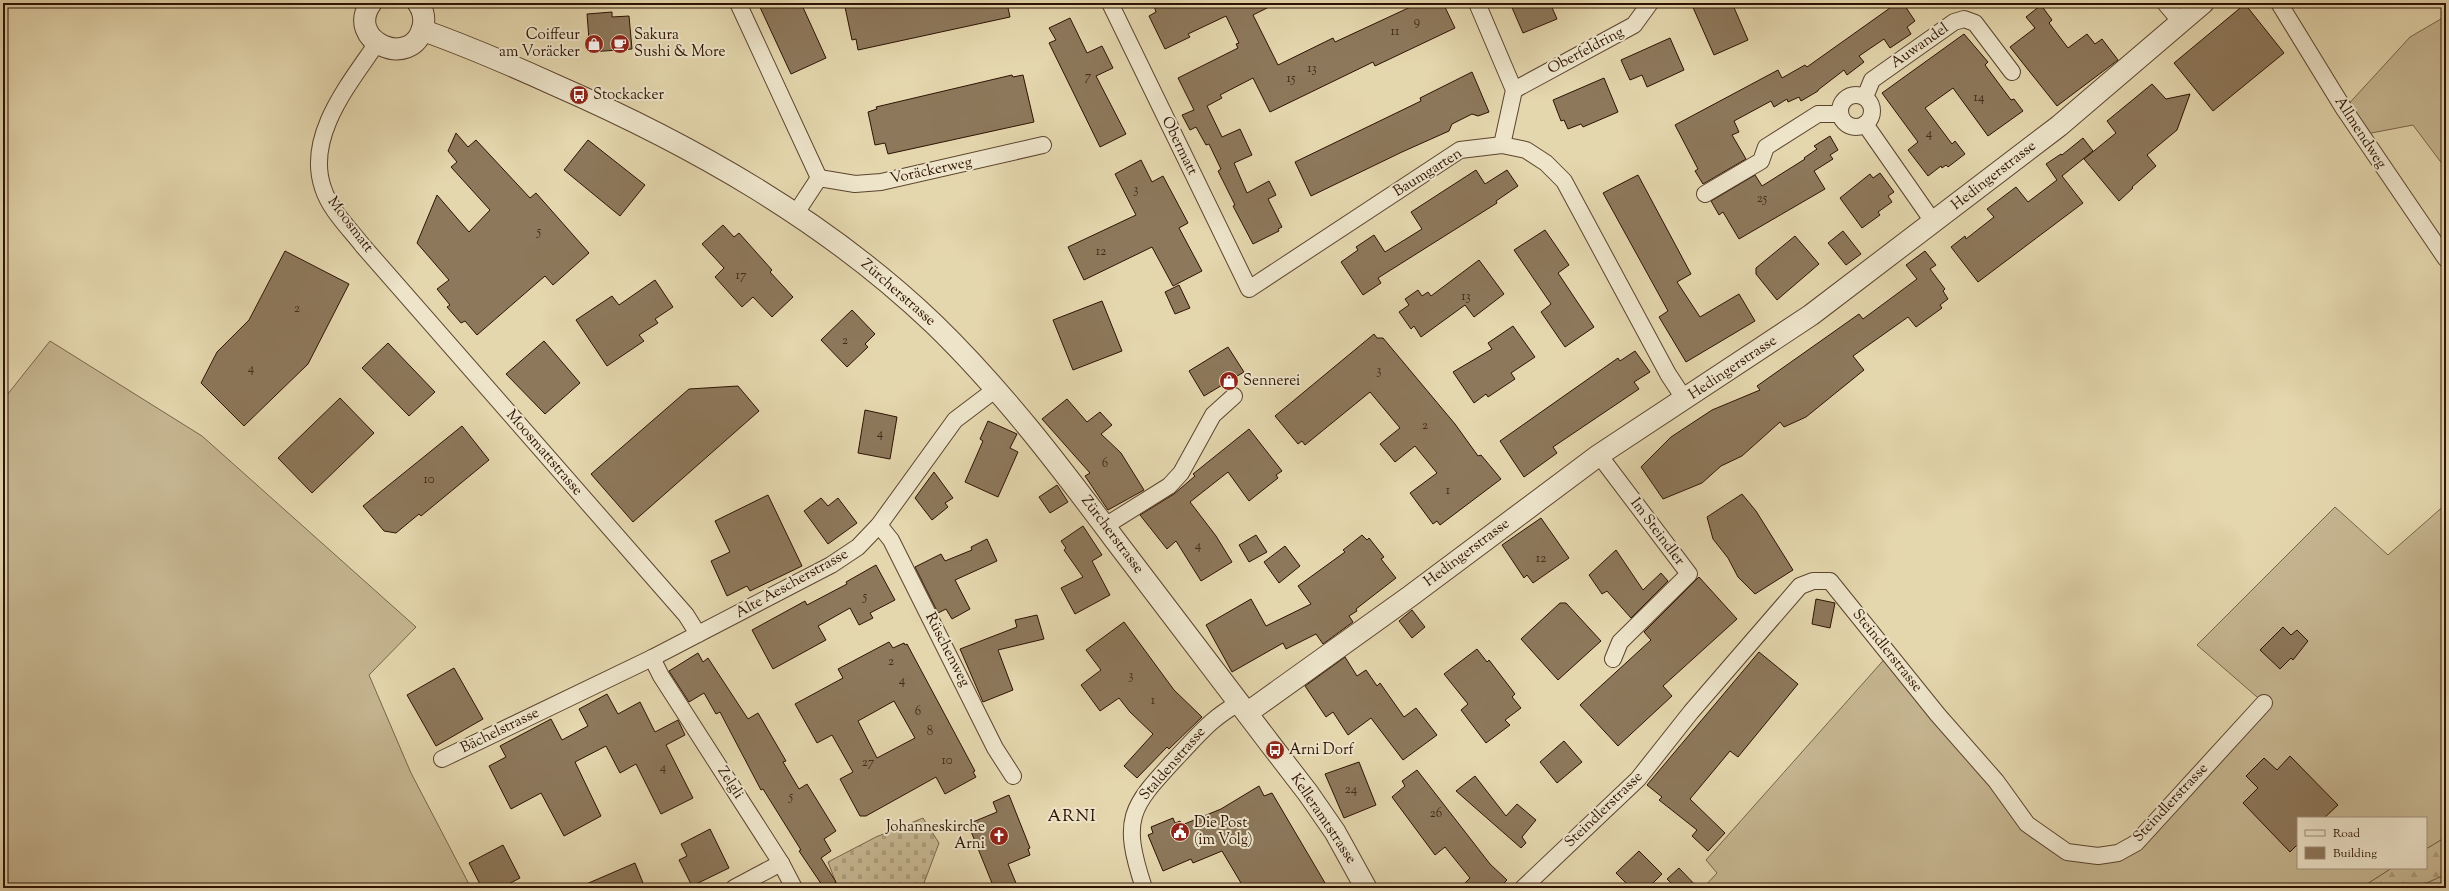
<svg xmlns="http://www.w3.org/2000/svg" width="2449" height="891" font-family="'Sorts Mill Goudy',serif">
<style>
.grass{fill:#c5b590;stroke:#7a644a}
.forest{fill:url(#forest-firs);stroke:#7a644a}
.cemetery{fill:url(#cemetery-stones);stroke:#7a644a}
.building{fill:#8d785b;stroke:#2e1303;fill-rule:evenodd}
.lines{fill:none;stroke-linecap:round;stroke-linejoin:round}
.minor-casing{stroke:#5c442e;stroke-width:18}
.tertiary-casing{stroke:#5c442e;stroke-width:23}
.minor{stroke:#ede4ca;stroke-width:16}
.tertiary{stroke:#ede4ca;stroke-width:21}
.labels{text-anchor:middle;dominant-baseline:central;stroke-width:4;stroke-linejoin:round;paint-order:stroke}
.number-label{font-size:13px;fill:#462c19}
.poi-label{font-size:15px;fill:#2e1303;stroke:#ede4ca;text-anchor:start}
.street-label{font-size:15px;fill:#2e1303;stroke:#ede4ca}
.quarter-label{font-size:17px;letter-spacing:1px;fill:#2e1303;stroke:#ede4ca}
</style>
<defs>
<pattern id="forest-firs" width="22" height="20" patternUnits="userSpaceOnUse"><rect width="22" height="20" fill="#c5b590"/><path d="M5 1l3.5 6h-7zM16 11l3.5 6h-7z" fill="#aa9b7b"/></pattern>
<pattern id="cemetery-stones" width="16" height="16" patternUnits="userSpaceOnUse"><rect width="16" height="16" fill="#c5b590"/><path d="M2 7V4a2 2 0 0 1 4 0v3zM10 15v-3a2 2 0 0 1 4 0v3z" fill="#aa9b7b"/></pattern>
</defs>
<rect width="100%" height="100%" fill="#e4d6ad"/>
<filter id="stains"><feTurbulence type="fractalNoise" baseFrequency=".005" numOctaves="4"/><feColorMatrix values="0 0 0 0 .2 0 0 0 0 .09 0 0 0 0 .02 0 0 0 .5 -.17"/></filter>
<radialGradient id="worn" r=".72"><stop offset=".6" stop-color="#630" stop-opacity="0"/><stop offset="1" stop-color="#630" stop-opacity=".3"/></radialGradient>
<g class="grass">
<path d="M2446,16V169L2413,125L2361,135L2344,109L2410,37Z"/>
<path d="M50,341L202,436L416,627L369,675L411,773L471,888H3V400Z"/>
<path d="M2446,504V837L2426,849V818H2298V868H2392L2361,888H1703L1717,873L1706,860L1889,654L2027,824L2067,852L2118,853L2264,703L2197,645L2335,507L2388,555Z"/>
<path d="M2446,874V888H2416Z"/>
</g>
<path class="forest" d="M2446,837V874L2416,888H2361L2392,868H2426V849Z"/>
<path class="cemetery" d="M923,818L939,843L924,883L935,888H838L828,862L876,837Z"/>
<g class="building">
<path d="M758,3H801L826,58L791,74Z"/>
<path d="M853,3H1007L1010,17L858,50L856,39L852,40L845,7L853,5Z"/>
<path d="M1153,3H1277L1253,15L1278,65L1333,38L1335,42L1419,3H1443L1455,28L1375,66L1373,62L1270,112L1253,78L1220,95L1222,98L1207,106L1222,137L1240,129L1252,155L1234,163L1247,193L1269,181L1276,195L1268,199L1282,227L1278,229L1279,231L1253,244L1233,206L1235,205L1218,171L1221,169L1209,144L1206,145L1196,127L1190,130L1182,115L1194,110L1178,78L1238,48L1236,44L1239,43L1226,16L1188,34L1190,37L1165,49L1149,16L1156,12Z"/>
<path d="M1510,3H1550L1557,19L1523,33Z"/>
<path d="M1691,3H1732L1748,40L1714,55Z"/>
<path d="M1897,3H1903L1915,21L1907,27L1911,34L1890,48L1884,39L1859,56L1864,62L1847,75L1844,70L1818,90V91L1801,101L1799,97L1788,102L1787,99L1774,107L1771,101L1734,121L1739,132L1732,135L1746,159L1703,184L1695,171L1698,169L1675,125L1778,70L1782,78L1805,65L1807,67Z"/>
<path d="M2245,4L2284,53L2213,111L2174,63Z"/>
<path d="M2041,5L2052,20L2049,23L2068,48L2087,34L2095,44L2102,39L2118,60L2057,106L2010,47L2035,28L2026,17Z"/>
<path d="M612,12V17L629,16L632,49L590,52L587,14Z"/>
<path d="M1070,18L1087,53L1102,46L1113,68L1096,76L1126,134L1100,147L1049,43L1056,40L1049,28Z"/>
<path d="M1964,34L1988,62L1985,65L2011,100L2014,99L2023,111L1988,136L1953,88L1925,108L1952,144L1955,141L1965,154L1948,167L1946,165L1942,168L1941,166L1928,176L1908,150L1918,142L1882,93Z"/>
<path d="M1670,38L1684,70L1647,87L1642,75L1630,80L1621,60Z"/>
<path d="M1472,72L1489,112L1478,116L1472,114L1452,124L1449,131L1402,152L1311,196L1295,162L1421,101L1420,98Z"/>
<path d="M1012,75L1013,77L1023,75L1034,122L888,154L885,143L875,145L868,112L877,109L876,107Z"/>
<path d="M1604,78L1618,112L1583,127L1581,124L1568,129L1564,120L1561,121L1553,100Z"/>
<path d="M2152,84L2166,99L2190,94L2177,130L2147,155L2156,166L2132,187L2133,188L2119,201L2084,159L2116,133L2107,121Z"/>
<path d="M456,133L468,147L476,140L530,198L536,193L589,253L553,285L545,276L477,335L465,321L461,323L447,307L450,305L437,289L449,280L417,243L437,195L469,232L490,210L451,167L457,162L448,151Z"/>
<path d="M1830,136L1838,150L1830,155L1833,159L1814,171L1825,189L1739,239L1723,212L1719,215L1711,201L1755,175L1762,186L1805,159L1804,158L1817,149L1814,146Z"/>
<path d="M2083,138L2093,151L2062,176L2083,203L1978,282L1951,247L1965,236L1966,239L1994,217L1987,209L2016,187L2028,202L2057,180L2046,164L2061,154L2062,155Z"/>
<path d="M588,140L645,185L620,216L564,170Z"/>
<path d="M1141,160L1152,182L1163,176L1188,223L1179,228L1202,271L1173,286L1152,247L1084,280L1068,247L1136,215L1115,174Z"/>
<path d="M1476,170L1485,184L1507,170L1518,186L1496,201L1497,203L1378,278L1381,283L1363,295L1341,262L1358,250L1356,247L1374,235L1385,252L1422,229L1411,212Z"/>
<path d="M1880,173L1894,192L1888,196L1892,202L1878,212L1880,215L1862,228L1840,198L1870,174L1873,178Z"/>
<path d="M1638,175L1691,274L1677,282L1700,317L1739,294L1755,321L1686,362L1659,317L1668,311L1603,193Z"/>
<path d="M723,225L734,237L739,233L772,270L770,272L793,297L772,317L753,297L742,307L715,277L724,268L702,244Z"/>
<path d="M1545,230L1569,265L1558,273L1594,327L1565,347L1541,312L1551,304L1514,250Z"/>
<path d="M1843,231L1861,254L1846,265L1828,243Z"/>
<path d="M1795,236L1819,264L1777,300L1756,274V268Z"/>
<path d="M285,251L349,284L308,364L244,426L201,383L217,352L249,320Z"/>
<path d="M1925,251L1936,265L1930,269L1945,289L1943,291L1948,299L1940,305L1942,308L1916,327L1908,317L1853,356L1864,370L1806,417L1784,427L1780,422L1742,456L1721,466L1702,483L1663,499L1641,467L1671,437L1712,410L1760,390L1757,386L1859,314L1863,319L1917,279L1906,265Z"/>
<path d="M1479,260L1504,294L1474,317L1465,305L1421,337L1414,326L1411,329L1399,312L1409,305L1405,299L1418,290L1422,296L1428,292L1431,296Z"/>
<path d="M655,280L673,307L655,319L658,323L639,335L644,341L607,366L576,320L612,296L619,305Z"/>
<path d="M1179,285L1190,308L1175,314L1165,292Z"/>
<path d="M1102,301L1122,351L1073,370L1053,320Z"/>
<path d="M852,310L875,334L865,344L868,347L847,367L821,340Z"/>
<path d="M1513,326L1535,357L1511,373L1515,379L1488,397L1486,394L1474,403L1453,372L1492,349L1488,343Z"/>
<path d="M1374,334L1377,338H1383L1455,424L1478,456L1481,455L1501,479L1440,525L1437,521L1433,524L1410,493L1437,473L1415,446L1395,462L1380,444L1400,428L1370,392L1305,445L1302,441L1298,444L1275,416Z"/>
<path d="M544,341L580,383L545,414L506,374Z"/>
<path d="M388,343L435,392L409,416L362,368Z"/>
<path d="M1228,347L1244,372L1204,396L1189,371Z"/>
<path d="M1635,351L1650,372L1634,382L1639,389L1553,447L1557,453L1524,477L1500,441L1618,358L1620,361Z"/>
<path d="M738,386L759,411L633,522L591,474L689,389Z"/>
<path d="M340,398L374,433L312,493L278,458Z"/>
<path d="M1067,399L1087,422L1100,412L1112,425L1101,434L1121,453L1144,490L1108,510L1085,476L1090,473L1042,419Z"/>
<path d="M865,410L897,417L890,459L858,453Z"/>
<path d="M988,421L1017,434L1010,448L1018,452L998,497L965,482L983,441L980,439Z"/>
<path d="M462,426L489,460L421,516L419,514L396,533L384,531L363,506Z"/>
<path d="M1249,429L1282,471L1276,475L1278,478L1249,501L1228,472L1190,502L1216,536L1232,562L1201,581L1176,541L1167,549L1140,515L1174,494L1195,476L1193,474Z"/>
<path d="M934,472L953,498L945,503L948,507L932,520L915,498Z"/>
<path d="M1057,485L1068,502L1050,513L1039,497Z"/>
<path d="M1742,494L1756,511L1793,570L1755,594L1738,577L1728,558L1713,539L1707,517Z"/>
<path d="M768,495L802,566L750,591L747,586L727,596L711,561L730,552L715,521Z"/>
<path d="M821,498L828,506L838,498L857,523L828,544L804,511Z"/>
<path d="M1541,518L1569,558L1533,583L1527,575L1524,578L1502,545Z"/>
<path d="M1083,526L1102,555L1092,561L1110,595L1075,614L1061,588L1083,577L1064,550L1066,548L1061,541Z"/>
<path d="M1256,535L1267,552L1249,562L1239,545Z"/>
<path d="M1362,535L1367,540L1369,538L1384,557L1381,559L1396,578L1356,609L1357,611L1349,616L1353,622L1323,644L1316,634L1286,649L1283,643L1232,672L1206,625L1251,599L1266,626L1311,604L1298,586L1345,552L1343,550Z"/>
<path d="M987,539L997,561L955,580L970,609L952,619L946,609L938,613L915,567L941,554L945,561L972,550L971,547Z"/>
<path d="M1285,546L1300,566L1279,583L1264,562Z"/>
<path d="M1616,550L1643,590L1661,573L1668,581L1631,618L1607,591L1602,594L1589,575Z"/>
<path d="M876,565L895,600L870,613L873,618L859,625L850,608L818,626L826,640L773,669L752,630L805,601L807,605L847,584L846,582Z"/>
<path d="M1699,577L1737,619L1663,686L1672,696L1618,746L1580,705L1651,640L1644,632Z"/>
<path d="M1816,599L1835,603L1830,628L1812,624Z"/>
<path d="M1560,603H1566L1601,641L1558,680L1521,639Z"/>
<path d="M1412,610L1425,627L1412,638L1399,621Z"/>
<path d="M1037,615L1044,639L998,650L1013,690L983,702L960,649L1017,627L1015,620Z"/>
<path d="M1124,622L1174,690L1202,717L1169,749L1167,747L1137,778L1124,766L1153,734L1130,712L1119,698L1100,711L1081,685L1101,670L1086,650Z"/>
<path d="M2283,627L2291,635L2297,630L2308,641L2293,660L2291,658L2280,669L2260,650Z"/>
<path d="M889,642L893,648L904,643L905,645L907,644L975,771L973,772L976,777L945,794L936,777L866,816H860L840,779L853,772L832,735L817,743L795,704L843,678L838,669ZM894,701L915,738L877,758L858,721Z"/>
<path d="M1477,649L1487,662L1489,660L1515,694L1512,697L1521,708L1505,720L1510,725L1486,743L1461,710L1468,704L1444,674Z"/>
<path d="M1759,652L1798,684L1738,757L1730,751L1690,799L1725,833L1708,851L1692,836L1697,830L1659,800L1662,797L1647,785Z"/>
<path d="M698,653L703,662L708,658L748,719L758,713L786,761L783,762L799,789L807,784L836,831L824,839L831,851L821,858L836,882L828,888H824L799,851L801,850L763,789L761,790L720,712L716,714L704,693L689,702L669,671Z"/>
<path d="M1345,657L1357,676L1366,670L1377,686L1380,683L1404,717L1416,708L1437,735L1403,760L1371,718L1348,735L1333,712L1326,717L1305,686Z"/>
<path d="M454,668L483,719L436,746L407,695Z"/>
<path d="M607,694L618,714L640,702L655,732L678,720L685,735L666,745L693,798L661,814L636,764L620,773L606,746L575,762L601,816L564,836L541,793L511,809L489,766L506,757L500,746L551,719L562,740L588,726L579,709Z"/>
<path d="M1564,741L1582,762L1557,783L1540,762Z"/>
<path d="M2290,756L2338,805L2324,818H2298V844L2290,852L2243,803L2258,788L2246,776L2264,758L2277,770Z"/>
<path d="M1359,762L1376,805L1344,818L1325,774Z"/>
<path d="M1417,770L1490,864L1507,880L1499,888H1460L1470,878L1445,847L1435,855L1392,797L1405,786L1402,781Z"/>
<path d="M1475,776L1506,816L1517,804L1536,820L1522,837L1526,843L1521,848L1456,791Z"/>
<path d="M1259,786L1264,796L1272,793L1328,888H1244L1222,851L1193,863L1191,859L1163,871L1148,835L1153,833L1151,827L1173,818L1175,823L1180,821L1182,825L1221,809Z"/>
<path d="M1009,795L1030,848L1028,849L1030,855L1008,864L1018,888H994L968,824L997,812L993,802Z"/>
<path d="M710,829L729,868L692,886L679,860L687,856L681,844Z"/>
<path d="M503,845L520,878L501,888H482L469,863Z"/>
<path d="M1639,851L1662,874L1648,888H1631L1616,873Z"/>
<path d="M635,863L645,888H577Z"/>
<path d="M1679,868L1698,888H1676L1667,879Z"/>
</g>
<g class="lines">
<defs>
<g id="minor">
<path d="M738,3L819,178L796,213"/>
<path d="M1110,3L1249,289L1460,150L1502,145L1526,150L1546,163L1564,181L1668,374L1685,400"/>
<path d="M1477,3L1514,90L1502,145"/>
<path d="M2165,3L2181,22"/>
<path d="M2279,3L2344,109L2446,259"/>
<path d="M377,43C350,83 305,136 323,188C330,210 349,228 363,246L686,615L698,634"/>
<path d="M1514,90L1634,25L1650,3"/>
<circle cx="1856" cy="111" r="16"/>
<path d="M1865,97L1872,80L1954,22L1964,19L1975,23L2012,72"/>
<path d="M1865,124L1934,223"/>
<path d="M819,178L855,184L881,182L1043,145"/>
<path d="M1705,194L1761,161L1766,147L1818,114H1840"/>
<path d="M1599,455L1689,574L1620,642L1613,659"/>
<path d="M879,525L891,540L995,748L1013,776"/>
<path d="M1105,526L1169,486L1181,473L1213,415L1234,396"/>
<path d="M652,658L661,676L781,863L734,888"/>
<path d="M442,759L652,658L831,565L858,547L879,525L955,420L996,389"/>
<path d="M781,863L794,888"/>
<path d="M1144,888C1120,816 1131,807 1180,754C1200,733 1213,717 1239,703"/>
<path d="M1523,888L1638,779L1691,712L1800,586L1813,581H1830L1938,715L1996,781L2027,824L2067,852L2098,856L2118,853L2136,843L2264,703"/>
</g>
<g id="tertiary">
<path d="M371,3C344,41 412,71 423,27C425,18 423,10 418,3"/>
<path d="M422,30C467,46 511,65 555,85C692,145 825,220 934,324C1002,390 1059,465 1115,540C1179,624 1243,709 1308,793L1335,832L1366,888"/>
<path d="M1247,713L1409,597L1599,455L1811,315L2059,126L2203,3"/>
</g>
</defs>
<use href="#minor" class="minor-casing"/>
<use href="#tertiary" class="tertiary-casing"/>
<use href="#minor" class="minor"/>
<use href="#tertiary" class="tertiary"/>
</g>
<defs>
<symbol id="shop-disc" viewBox="-11 -11 22 22"><circle r="9.5" fill="#8f2418" stroke="#ede4ca"/><path d="M-5-2.5h2.3a2.7 3.5 0 0 1 5.4 0H5L5.5 6h-11ZM-1.5-2.5h3a1.5 2.3 0 0 0-3 0Z" fill="#fff"/></symbol>
<symbol id="cafe-disc" viewBox="-11 -11 22 22"><circle r="9.5" fill="#8f2418" stroke="#ede4ca"/><path d="M-5.5-4.5H6V0H3Q3 3.5 0 3.5H-2.5Q-5.5 3.5-5.5 0ZM3-3.2v2h1.7v-2ZM-6 4.5H4V6H-6Z" fill="#fff"/></symbol>
<symbol id="bus-disc" viewBox="-11 -11 22 22"><circle r="9.5" fill="#8f2418" stroke="#ede4ca"/><path d="M-5-6H5V4H4V6H2V4H-2V6H-4V4H-5ZM-3.5-4V0h7V-4ZM-3.5 1.2v1.5H-2V1.2ZM2 1.2v1.5H3.5V1.2Z" fill="#fff"/></symbol>
<symbol id="civic-disc" viewBox="-11 -11 22 22"><circle r="9.5" fill="#8f2418" stroke="#ede4ca"/><path d="M-.6-6.5H3V-4.5H.6V-3L4-1V1h2V6H-6V1h2V-1L-.6-3ZM-1.2 2.5V6h2.4V2.5Z" fill="#fff"/></symbol>
<symbol id="church-disc" viewBox="-11 -11 22 22"><circle r="9.5" fill="#8f2418" stroke="#ede4ca"/><path d="M-1.2-6h2.4v3.5h3.3v2.4h-3.3V6h-2.4V-.1h-3.3v-2.4h3.3Z" fill="#fff"/></symbol>
</defs>
<g fill-rule="evenodd">
<use href="#shop-disc" x="583" y="33" width="22" height="22"/>
<use href="#cafe-disc" x="609" y="33" width="22" height="22"/>
<use href="#bus-disc" x="568" y="84" width="22" height="22"/>
<use href="#shop-disc" x="1218" y="370" width="22" height="22"/>
<use href="#bus-disc" x="1264" y="739" width="22" height="22"/>
<use href="#civic-disc" x="1169" y="821" width="22" height="22"/>
<use href="#church-disc" x="988" y="825" width="22" height="22"/>
</g>
<g class="labels">
<g class="number-label">
<text x="1417" y="22">9</text>
<text x="1395" y="32">11</text>
<text x="1312" y="69">13</text>
<text x="1088" y="77">7</text>
<text x="1291" y="79">15</text>
<text x="1979" y="98">14</text>
<text x="1929" y="134">4</text>
<text x="1136" y="190">3</text>
<text x="1762" y="199">25</text>
<text x="539" y="232">5</text>
<text x="1101" y="252">12</text>
<text x="741" y="276">17</text>
<text x="1466" y="297">13</text>
<text x="297" y="309">2</text>
<text x="845" y="341">2</text>
<text x="251" y="369">4</text>
<text x="1379" y="371">3</text>
<text x="1425" y="426">2</text>
<text x="880" y="434">4</text>
<text x="1105" y="464">6</text>
<text x="429" y="480">10</text>
<text x="1448" y="491">1</text>
<text x="1198" y="546">4</text>
<text x="1541" y="559">12</text>
<text x="865" y="597">5</text>
<text x="891" y="662">2</text>
<text x="1131" y="676">3</text>
<text x="902" y="681">4</text>
<text x="1153" y="701">1</text>
<text x="918" y="712">6</text>
<text x="930" y="732">8</text>
<text x="947" y="761">10</text>
<text x="868" y="763">27</text>
<text x="663" y="768">4</text>
<text x="1351" y="790">24</text>
<text x="791" y="797">5</text>
<text x="1436" y="814">26</text>
</g>
<g class="poi-label">
<text x="580" y="35" text-anchor="end">Coiffeur<tspan x="580" dy="17">am Voräcker</tspan></text>
<text x="634" y="35">Sakura<tspan x="634" dy="17">Sushi &amp; More</tspan></text>
<text x="593" y="95">Stockacker</text>
<text x="1243" y="381">Sennerei</text>
<text x="1289" y="750">Arni Dorf</text>
<text x="1194" y="823">Die Post<tspan x="1194" dy="17">(im Volg)</tspan></text>
<text x="985" y="827" text-anchor="end">Johanneskirche<tspan x="985" dy="17">Arni</tspan></text>
</g>
<g class="street-label">
<text transform="translate(1920 46) rotate(-35)">Auwandel</text>
<text transform="translate(1586 51) rotate(-28)">Oberfeldring</text>
<text transform="translate(2360 133) rotate(57)">Allmendweg</text>
<text transform="translate(1179 146) rotate(64)">Obermatt</text>
<text transform="translate(931 171) rotate(-12)">Voräckerweg</text>
<text transform="translate(1428 173) rotate(-32)">Baumgarten</text>
<text transform="translate(1994 176) rotate(-38)">Hedingerstrasse</text>
<text transform="translate(350 225) rotate(53)">Moosmatt</text>
<text transform="translate(898 293) rotate(41)">Zürcherstrasse</text>
<text transform="translate(1733 368) rotate(-34)">Hedingerstrasse</text>
<text transform="translate(544 453) rotate(49)">Moosmattstrasse</text>
<text transform="translate(1657 532) rotate(53)">Im Steindler</text>
<text transform="translate(1112 535) rotate(53)">Zürcherstrasse</text>
<text transform="translate(1467 553) rotate(-37)">Hedingerstrasse</text>
<text transform="translate(792 584) rotate(-29)">Alte Aescherstrasse</text>
<text transform="translate(947 650) rotate(63)">Rüschenweg</text>
<text transform="translate(1887 651) rotate(51)">Steindlerstrasse</text>
<text transform="translate(500 731) rotate(-26)">Bächelstrasse</text>
<text transform="translate(1173 764) rotate(-49)">Staldenstrasse</text>
<text transform="translate(730 783) rotate(57)">Zelgli</text>
<text transform="translate(2171 803) rotate(-47)">Steindlerstrasse</text>
<text transform="translate(1604 810) rotate(-44)">Steindlerstrasse</text>
<text transform="translate(1323 819) rotate(56)">Kelleramtstrasse</text>
</g>
<g class="quarter-label">
<text x="1072" y="817">ARNI</text>
</g>
</g>
<rect width="2449" height="891" fill="none" stroke="#e4d6ad" stroke-width="16"/>
<rect x="4" y="4" width="2441" height="883" fill="none" stroke="#2e1303" stroke-width="2"/>
<rect x="8" y="8" width="2433" height="875" fill="none" stroke="#2e1303"/>
<rect x="2297" y="817" width="130" height="52" fill="#ede4ca" stroke="#a1907a"/>
<rect x="2305" y="830" width="20" height="6" fill="#ede4ca" stroke="#a1907a"/>
<text x="2333" y="837" font-size="12" fill="#2e1303">Road</text>
<rect x="2305" y="847" width="20" height="12" fill="#8d785b" stroke="#a1907a"/>
<text x="2333" y="857" font-size="12" fill="#2e1303">Building</text>
<rect width="100%" height="100%" filter="url(#stains)"/>
<rect width="100%" height="100%" fill="url(#worn)"/>
</svg>
